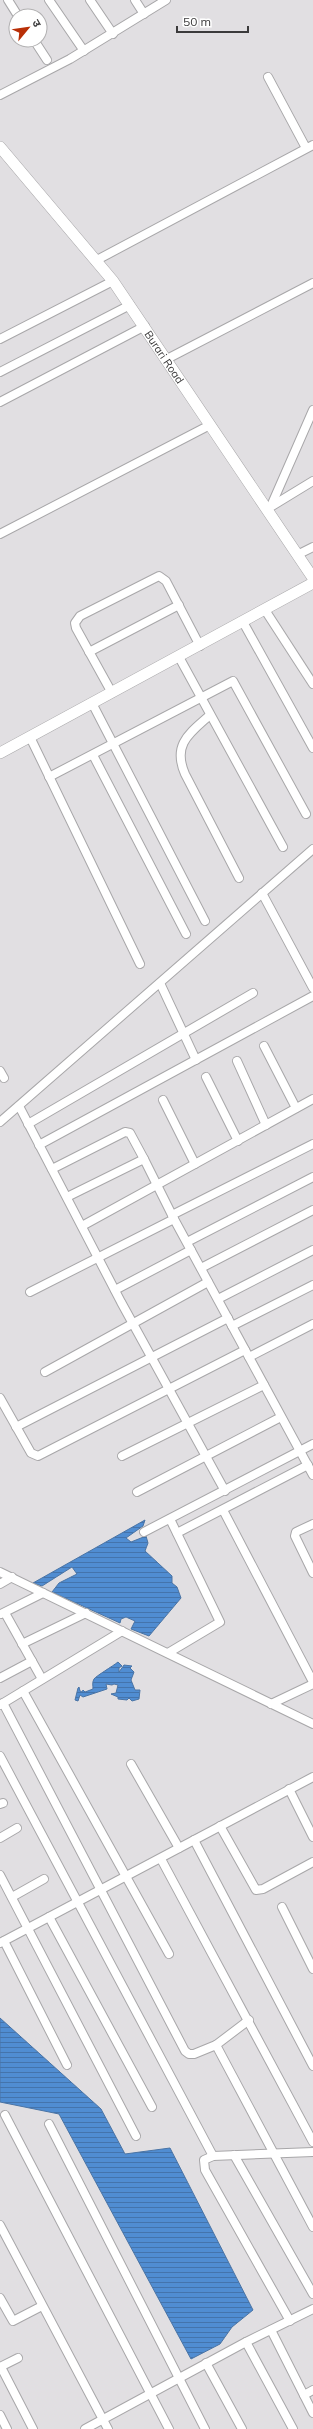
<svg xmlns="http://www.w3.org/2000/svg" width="313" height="2429" font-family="Mulish,'Noto Sans Devanagari',sans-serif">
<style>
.water{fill:url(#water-rules);stroke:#4a74a5}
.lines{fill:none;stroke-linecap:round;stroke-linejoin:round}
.street-casing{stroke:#a8a7a9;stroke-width:10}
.secondary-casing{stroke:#a8a7a9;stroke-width:12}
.street{stroke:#fff;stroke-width:8}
.secondary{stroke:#fff;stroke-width:11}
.labels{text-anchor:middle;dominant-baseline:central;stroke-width:4;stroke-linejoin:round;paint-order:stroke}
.street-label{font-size:11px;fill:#3b3a3b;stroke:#fff}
</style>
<defs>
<pattern id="water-rules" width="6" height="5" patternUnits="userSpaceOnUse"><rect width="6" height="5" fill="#508dd2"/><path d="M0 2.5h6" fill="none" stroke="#4474ac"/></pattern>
</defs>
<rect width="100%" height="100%" fill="#e1dfe2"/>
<g class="water">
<path d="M145,1520L143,1526L126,1538L131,1542L146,1536L148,1543L145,1551L172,1576V1583L177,1587L181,1598L149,1636L131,1629L135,1621L126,1617L121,1619L120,1623L52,1592L59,1583L77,1574L72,1567L42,1586L33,1583Z"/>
<path d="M118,1662L122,1666L119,1668V1672L124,1665L132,1666L130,1668L134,1672L131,1680L135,1690H140L139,1699L132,1701L129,1698L127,1700L118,1699V1697L111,1694L116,1693L118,1685L114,1684L112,1685L106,1684L107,1689L83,1697L80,1695L78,1701L75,1700L78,1688L79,1687L80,1691L82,1692L83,1690L85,1692L93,1689C93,1686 92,1682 94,1679C96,1676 113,1666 118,1662Z"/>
<path d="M0,2018L101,2109L125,2154L170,2148L253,2310L232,2327L220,2344L191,2359L59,2114L0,2102Z"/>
</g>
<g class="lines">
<defs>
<g id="street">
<path d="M8,0L18,16"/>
<path d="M49,0L84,51"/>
<path d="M90,0L113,34"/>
<path d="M135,0L144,14"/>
<path d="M34,40L47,60"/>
<path d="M268,77L306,148"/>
<path d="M0,95L70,59L166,0"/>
<path d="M95,261L313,145"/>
<path d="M0,339L113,281"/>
<path d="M165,360L313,283"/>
<path d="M0,372L130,305"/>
<path d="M0,402L145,326"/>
<path d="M271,506L313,410"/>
<path d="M272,506L313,481"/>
<path d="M0,534L208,426"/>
<path d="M297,555L313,547"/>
<path d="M265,610L313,684"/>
<path d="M243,622L313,748"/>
<path d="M89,652L179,605"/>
<path d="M179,657L283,847"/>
<path d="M112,693L76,628L75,623L80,616L159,576L166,581L200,646"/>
<path d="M92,703L205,921"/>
<path d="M210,715C190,733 172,744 185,774L239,878"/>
<path d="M30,737L140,964"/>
<path d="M93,755L186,934"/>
<path d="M49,777L233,681L306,814"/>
<path d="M262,893L313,988"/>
<path d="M160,983L196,1060"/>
<path d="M264,1046L296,1108"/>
<path d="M237,1061L266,1125"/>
<path d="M0,1071L4,1078"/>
<path d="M206,1077L238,1141"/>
<path d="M163,1100L195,1164"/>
<path d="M19,1106L121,1302L225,1491"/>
<path d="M0,1122L313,849"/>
<path d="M28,1124L253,993"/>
<path d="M39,1145L313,996"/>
<path d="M52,1169L125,1132L130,1133L144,1159"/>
<path d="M67,1197L144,1159L174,1219L313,1475"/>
<path d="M172,1215L313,1144"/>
<path d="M82,1226L313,1099"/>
<path d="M187,1242L313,1177"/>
<path d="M201,1268L313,1210"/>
<path d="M115,1290L191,1250"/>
<path d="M30,1292L174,1219"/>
<path d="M218,1299L313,1250"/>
<path d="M232,1326L313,1285"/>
<path d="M249,1357L313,1324"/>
<path d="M45,1372L208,1282"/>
<path d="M0,1398L31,1453L38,1456L245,1350"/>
<path d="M16,1427L228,1318"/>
<path d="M122,1456L264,1385"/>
<path d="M137,1492L281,1417"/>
<path d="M223,1510L313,1682"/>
<path d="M313,1524L296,1532L295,1536L313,1573"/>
<path d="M144,1532L313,1444"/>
<path d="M177,1533L308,1465"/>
<path d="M0,1572L313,1724"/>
<path d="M0,1584L12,1577"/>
<path d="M5,1613L42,1679"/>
<path d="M1,1614L43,1593"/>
<path d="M22,1644L86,1613"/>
<path d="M168,1653L220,1622L170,1519"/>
<path d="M0,1678L32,1661"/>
<path d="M23,1691L169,1954"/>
<path d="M3,1703L185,2051L189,2054H194L216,2045"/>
<path d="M271,1704L313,1684"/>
<path d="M0,1705L122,1631"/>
<path d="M0,1756L213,2156"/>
<path d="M131,1764L179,1848"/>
<path d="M289,1789L313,1837"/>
<path d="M0,1804L3,1803"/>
<path d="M220,1826L256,1890L263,1889L313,1862"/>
<path d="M0,1838L17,1828"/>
<path d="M194,1840L313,2066"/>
<path d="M161,1859L313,2142"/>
<path d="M0,1875L136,2136"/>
<path d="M12,1897L44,1879"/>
<path d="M282,1907L313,1969"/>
<path d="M49,1917L152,2107"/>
<path d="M4,1941L67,2065"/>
<path d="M0,1943L313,1777"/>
<path d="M249,2020L216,2045L313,2227"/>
<path d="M5,2115L169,2429"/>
<path d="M49,2124L205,2429"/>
<path d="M234,2155L313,2294"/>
<path d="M0,2225L108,2429"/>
<path d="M0,2298L13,2321L42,2306"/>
<path d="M290,2321L205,2170L204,2160L213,2156L313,2152"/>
<path d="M271,2330L313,2413"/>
<path d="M246,2342L293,2429"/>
<path d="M206,2363L242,2429"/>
<path d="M0,2367L18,2358"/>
<path d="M1,2367L33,2429"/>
<path d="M304,2395L313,2390"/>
<path d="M0,2415L7,2429"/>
<path d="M85,2429L246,2342L313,2309"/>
</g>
<g id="secondary">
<path id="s1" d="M0,147L113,281L313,578"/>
<path d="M0,753L313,583"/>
</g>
</defs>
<use href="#street" class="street-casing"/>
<use href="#secondary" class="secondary-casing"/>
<use href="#street" class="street"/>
<use href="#secondary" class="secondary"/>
</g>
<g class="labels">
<g class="street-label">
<text stroke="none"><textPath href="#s1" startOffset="267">Burari Road</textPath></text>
</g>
</g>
<g transform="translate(28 28) rotate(61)"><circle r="19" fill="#ffffff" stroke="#b1b0b1"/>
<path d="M0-3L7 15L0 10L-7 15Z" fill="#b92f07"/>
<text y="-6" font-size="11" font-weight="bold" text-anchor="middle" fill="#3b3a3b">उ</text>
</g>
<path d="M177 26v6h71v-6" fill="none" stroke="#3b3a3b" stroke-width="2"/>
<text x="183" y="26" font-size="12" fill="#3b3a3b" stroke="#ffffff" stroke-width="3" paint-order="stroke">50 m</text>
</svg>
